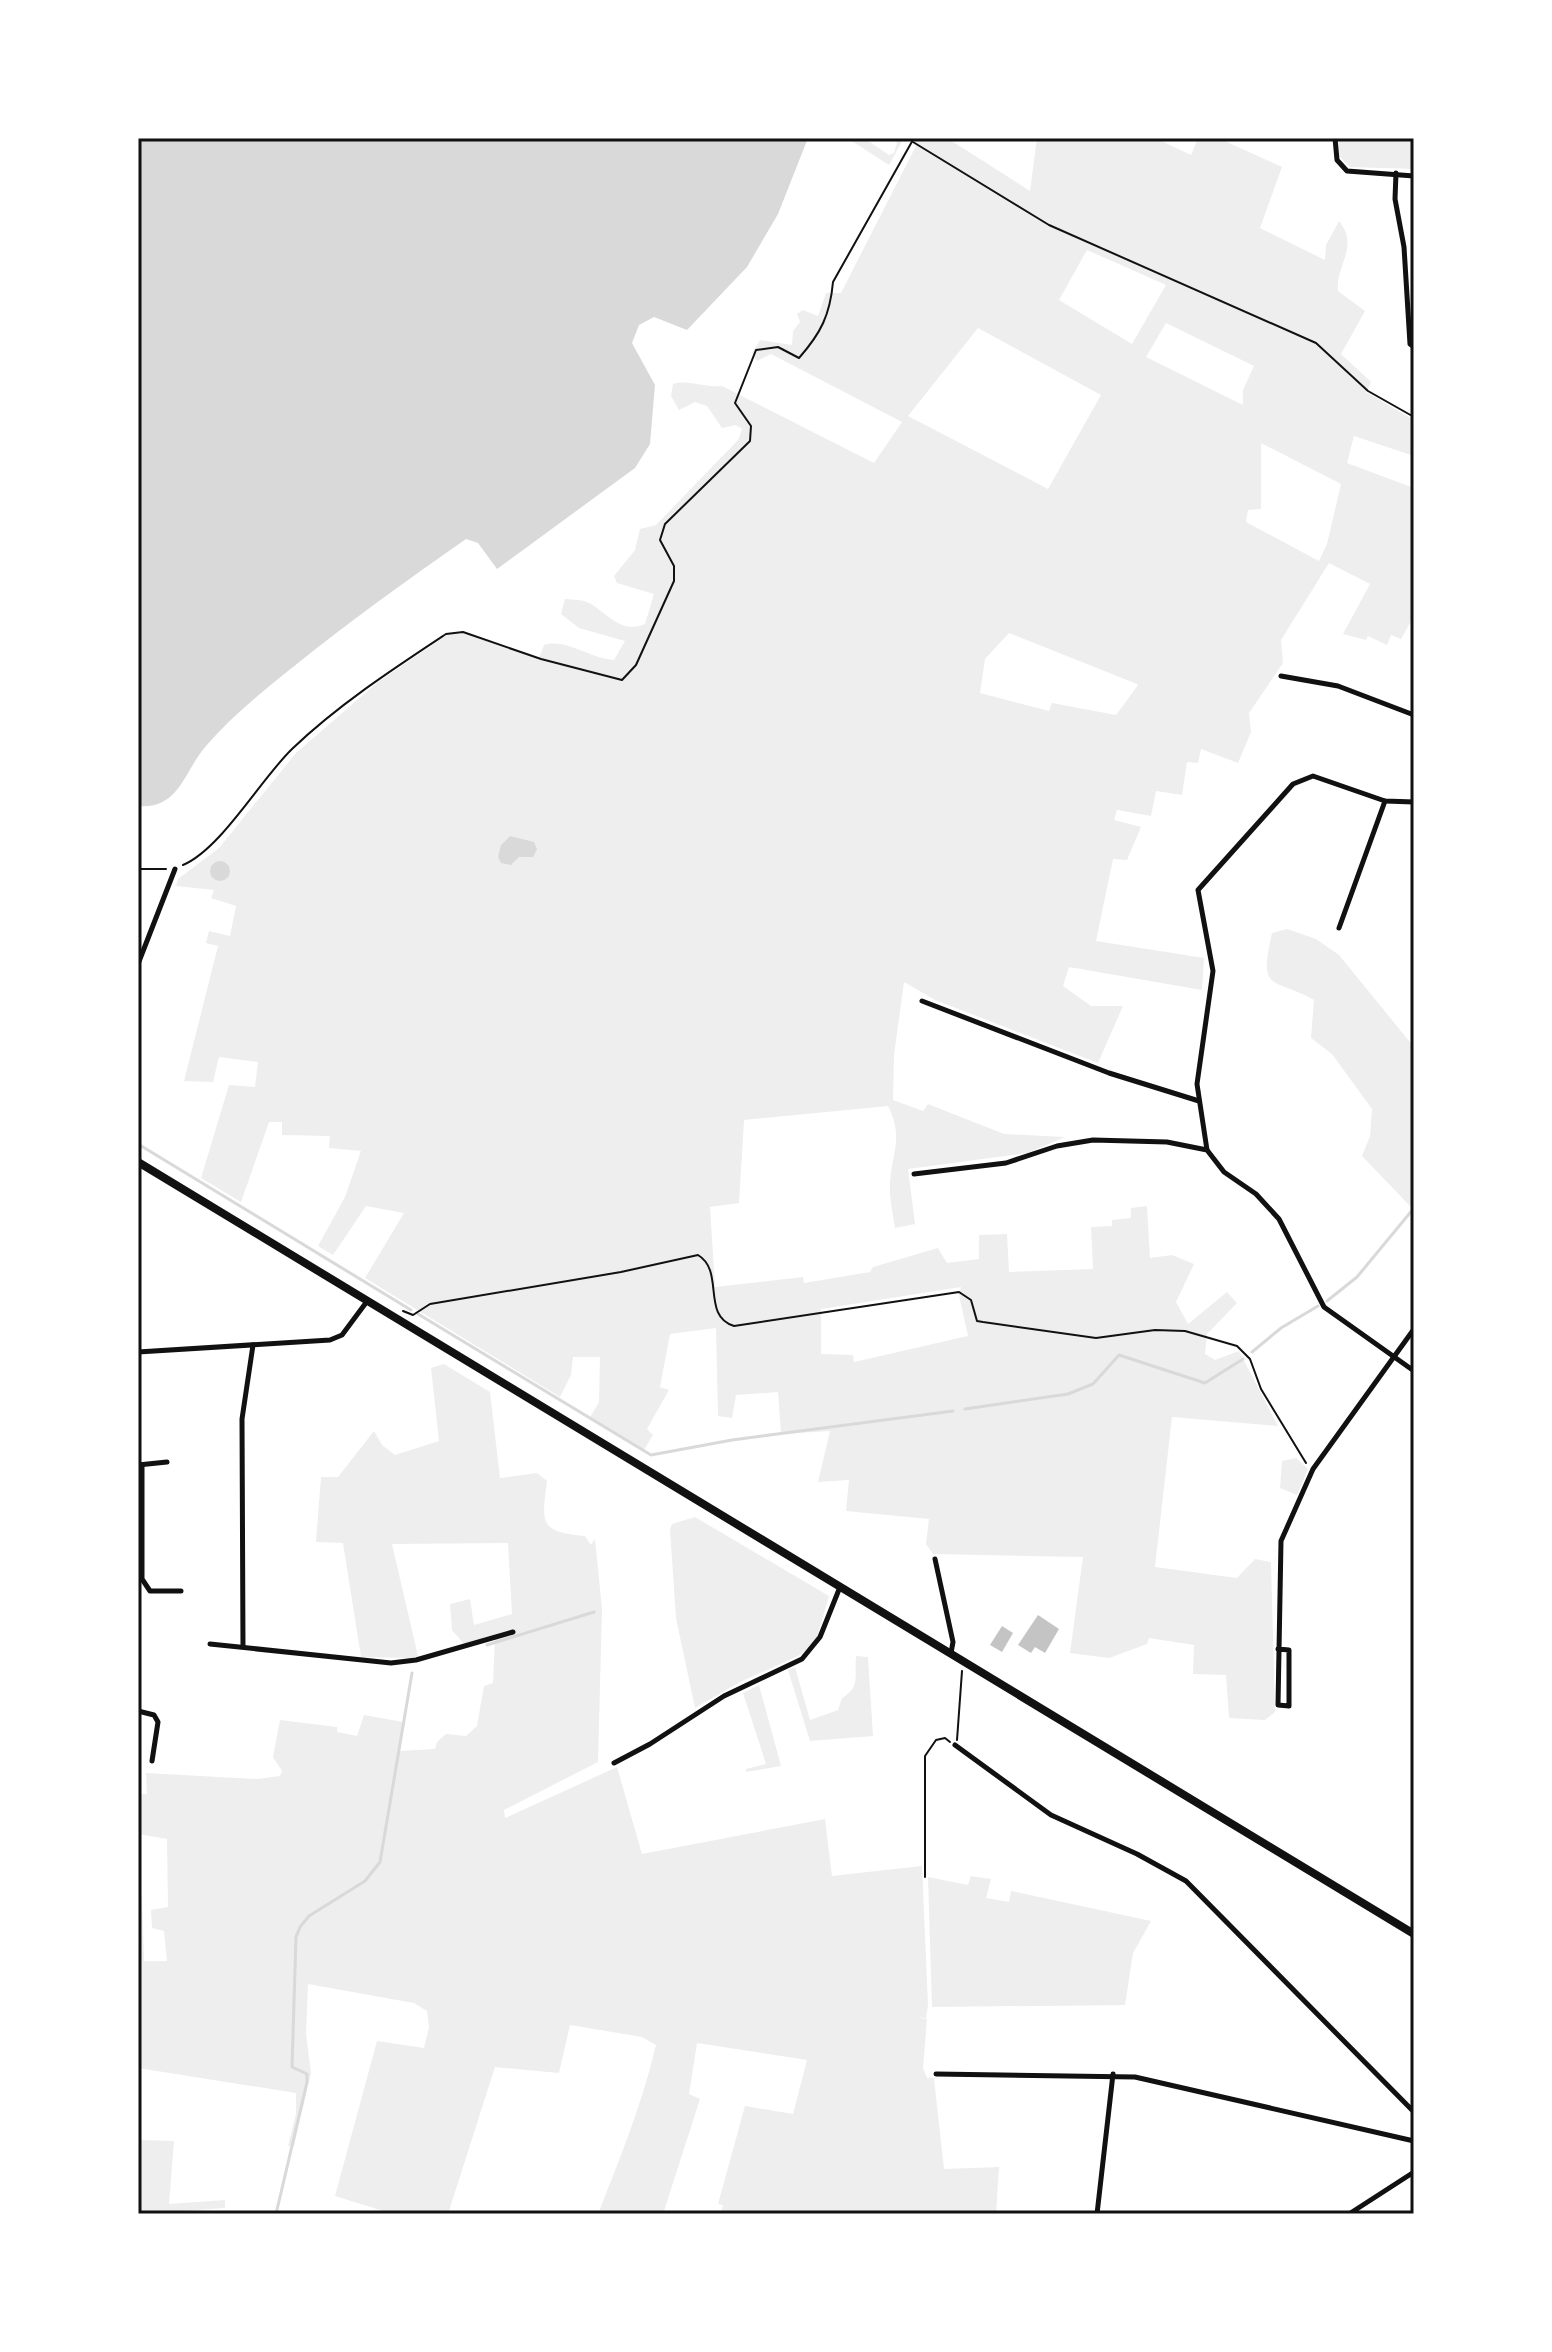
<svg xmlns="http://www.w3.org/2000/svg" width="1552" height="2352" font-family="'Crimson Pro',serif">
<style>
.green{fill:#eee;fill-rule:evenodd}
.water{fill:#d9d9d9}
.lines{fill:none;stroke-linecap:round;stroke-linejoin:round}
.stream{stroke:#d9d9d9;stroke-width:3}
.building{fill:#c4c4c4}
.path{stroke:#111;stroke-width:2}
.minor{stroke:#111;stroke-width:5}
.primary{stroke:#111;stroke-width:8}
.neatline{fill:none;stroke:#111;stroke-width:3}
</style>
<rect width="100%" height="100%" fill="#fff"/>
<g class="green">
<path d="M847,138H864L889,155L894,153L897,143L894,138H904L889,165Z"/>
<path d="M909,138H947L1030,191L1037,138H1155L1191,155L1198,138H1218L1282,167L1260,228L1325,260L1326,245L1339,221C1360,247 1335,266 1338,291L1365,311L1341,354L1371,382L1366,392L1414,420V456L1354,436L1347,463L1414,488V616L1401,639L1391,635L1387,645L1368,636L1366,640L1343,634L1370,584L1329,563L1281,640L1283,663L1249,713L1251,732L1238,763L1201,749L1198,763L1187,762L1182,795L1156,791L1151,816L1117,810L1114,820L1141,827L1127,860L1113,859L1096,941L1204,958L1202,990L1069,967L1063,986L1091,1006H1123L1098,1063L935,1000L904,982L894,1055L893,1100L923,1111L928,1104L1004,1134L1065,1137L1027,1153L908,1169L915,1224L895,1228C893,1214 889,1197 890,1183C892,1151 904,1138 888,1106L744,1120L739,1203L710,1207L715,1287L803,1277L804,1283L870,1272L873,1267L938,1248L947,1263L979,1259V1235L1007,1234L1009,1272L1093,1269L1091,1227L1112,1226V1220L1131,1218V1208L1147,1206L1150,1258L1172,1255L1194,1264L1176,1302L1188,1324L1227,1292L1237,1303L1207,1334L1205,1354L1215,1360L1239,1351L1278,1426L1172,1417L1155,1567L1237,1578L1255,1559L1271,1562L1275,1712L1265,1720L1229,1718L1226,1675L1193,1674L1194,1645L1149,1638L1147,1644L1109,1658L1070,1653L1083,1557L933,1554L926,1544L929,1519L846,1511L849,1480L818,1482L830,1431L781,1434L778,1392L736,1395L732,1418L718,1416L716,1328L670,1334L660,1387L669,1390L647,1429L653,1435L644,1450L589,1419L599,1402L600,1357H573L571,1375L560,1397L365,1278L404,1213L366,1206L333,1255L318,1246L345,1197L361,1151L329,1148L330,1136L282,1135V1122H269L241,1202L201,1178L229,1085L255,1087L258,1062L219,1057L213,1082L184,1081L218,946L206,943L209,931L230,936L236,906L211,898L214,890L176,886L178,879L219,848L296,753L378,682L450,633L466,632L539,658L544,645C565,638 589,658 614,660L625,641L579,628L561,614L565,599C574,600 583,599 591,604C609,615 622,634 645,624L654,594L617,583L614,576L635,550L640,529L656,525L738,440L742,429L736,425L722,428L707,406L695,402L679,410L671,396L673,384C687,379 705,388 722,386L874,463L902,422L771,354L757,361L752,353L760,340L792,345L793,331L800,322L797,314L803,310L818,316L826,293H841L917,144ZM1087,250L1166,285L1132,344L1059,300ZM1166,323L1254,366L1243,390V405L1146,357ZM978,328L1101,395L1048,489L908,416ZM1261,443L1341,484L1327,544L1319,561L1246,522L1248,510L1261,509ZM1009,633L1137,684L1138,685L1116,715L1052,703L1049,711L980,693L985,659ZM961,1287L959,1295L968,1336L854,1362L853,1355L821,1354V1309Z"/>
<path d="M1338,138H1414V169L1350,167L1339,156Z"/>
<path d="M1287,929L1316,939L1339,955L1414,1047V1201L1410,1206L1362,1156L1370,1136L1372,1109L1332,1054L1311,1038L1314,1000C1273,977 1258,994 1272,933Z"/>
<path d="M444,1364L490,1392L500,1478L537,1473L547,1481C542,1522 538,1532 585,1536L591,1545L595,1539L602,1609L598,1762L504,1810L505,1818L617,1767L642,1854L825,1819L832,1876L922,1866L928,2006L926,2018L916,2017L927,2019L923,2068L927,2078H934L944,2169L999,2167L996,2214H721L723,2205L718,2204L745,2106L793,2114L807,2060L697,2043L689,2094L700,2099L663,2214H598C620,2158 642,2104 656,2045L642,2037L570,2025L559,2073L495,2067L448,2214H393L335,2196L377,2041L424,2048L429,2027L427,2011L414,2003L308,1984L306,2034L311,2073L294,2146H288L296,2114V2093L138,2068V1896L142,1897L144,1961H167L164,1931L152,1928L151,1910L168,1907L167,1839L138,1834V1794H147L146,1773L258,1779L280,1776L282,1771L273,1757L280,1720L337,1727V1732L357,1736L364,1715L403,1722L399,1751L435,1749L437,1742L446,1734L466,1736L477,1726L484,1686L493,1683L495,1637L464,1644L452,1630L450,1604L470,1599L474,1625L512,1614L508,1543L392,1544L418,1656L410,1658L361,1657L343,1543L316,1542L321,1477H338L374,1431L382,1445L395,1455L439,1441L431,1368Z"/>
<path d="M1296,1458L1308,1469L1297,1495L1280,1488L1282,1461Z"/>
<path d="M695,1517L829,1596L817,1637L810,1647L798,1656L740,1682L695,1708L676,1618L670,1530L672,1524Z"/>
<path d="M856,1656L868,1657L873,1736L810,1741L788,1670L795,1667L810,1720L838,1710L842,1698C861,1687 854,1675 856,1656Z"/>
<path d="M759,1685L781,1766L746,1772V1769L766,1764L743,1693Z"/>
<path d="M971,1876L991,1879L986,1898L1009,1902L1011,1891L1151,1921L1133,1953L1125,2005L932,2007L928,1877L968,1885Z"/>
<path d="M138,2140L174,2141L169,2204L225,2200V2208L138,2214Z"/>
</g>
<g class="water">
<path d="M138,138H808L778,214L747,267L687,330L654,317L639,325L632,343L655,385L650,444L635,468L497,569L478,543L466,539C407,580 349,622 293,667C263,691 231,717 206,746C184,771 179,810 138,806Z"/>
<path d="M510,836L534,842L537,849L533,857H519L511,865L501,863L498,857L501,845Z"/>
<circle cx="220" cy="871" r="10"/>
</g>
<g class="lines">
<g class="stream">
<path d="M138,1144L411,1310"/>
<path d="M1327,1301L1357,1277L1414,1208"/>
<path d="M418,1314L651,1455L732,1440L953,1411"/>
<path d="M1252,1352L1281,1328L1318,1306"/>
<path d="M965,1409L1068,1394L1093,1384L1119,1355L1205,1383L1243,1359"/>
<path d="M487,1645L594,1612"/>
<path d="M276,2214L307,2082V2074L292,2067L296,1937L300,1927L309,1916L365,1881L380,1862L412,1673"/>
</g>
</g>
<g class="building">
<path d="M1038,1615L1059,1629L1045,1653L1035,1647L1031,1653L1018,1645Z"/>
<path d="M1002,1626L1013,1633L1002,1652L990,1645Z"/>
</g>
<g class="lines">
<g class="path">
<path d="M913,142L1049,225L1316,343L1368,391L1414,417"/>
<path d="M183,865C221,849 260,780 292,749C338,705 393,669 446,634L463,632L541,659L622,680L636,665L674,581V566L660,540L665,524L750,441L751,426L735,403L756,350L778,347L799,358C821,333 830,315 833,282L914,138"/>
<path d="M138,869H166"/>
<path d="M403,1311L413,1315L430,1304L621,1272L698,1255C725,1271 701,1316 734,1326L959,1292L971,1300L977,1321L983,1322L1096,1338L1155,1330L1185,1331L1237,1346L1250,1359L1261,1389L1306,1463"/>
<path d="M957,1740L962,1671"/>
<path d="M925,1877V1756L936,1740L945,1738L950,1742"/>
</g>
<g class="minor">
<path d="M1335,138L1337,160L1347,171L1414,176"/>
<path d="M1396,173L1395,199L1404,247L1410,344L1414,347"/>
<path d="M1281,676L1338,686L1414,715"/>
<path d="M1339,928L1385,801"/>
<path d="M138,964L175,869"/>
<path d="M922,1001L1109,1073L1199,1101"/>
<path d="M1207,1150L1197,1084L1213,971L1198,890L1293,784L1313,776L1385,801L1414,802"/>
<path d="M914,1174L1006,1163L1057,1146L1093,1140L1167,1142L1207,1150L1224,1172L1256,1194L1279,1219L1324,1307L1414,1371"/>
<path d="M138,1352L330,1340L342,1335L368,1300"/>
<path d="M138,1465L167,1462"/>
<path d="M142,1465V1579L150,1591H181"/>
<path d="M935,1559L953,1642L951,1653"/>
<path d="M210,1644L391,1663L416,1660L513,1632"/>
<path d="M243,1647L242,1419L253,1345"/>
<path d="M1278,1649L1289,1650V1706L1278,1705L1281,1541L1313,1469L1414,1329"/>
<path d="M138,1711L154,1715L158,1722L152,1761"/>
<path d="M955,1745L1051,1815L1137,1854L1186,1881L1414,2112"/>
<path d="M614,1763L650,1744L724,1696L802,1659L820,1637L840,1587"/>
<path d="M936,2074L1135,2077L1414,2141"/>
<path d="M1097,2214L1113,2074"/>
<path d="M1349,2214L1414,2172"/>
</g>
<path class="primary" d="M138,1162L1414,1934"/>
</g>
<rect width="1552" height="2352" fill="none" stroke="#ffffff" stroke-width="280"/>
<rect x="140" y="140" width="1272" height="2072" class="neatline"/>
</svg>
